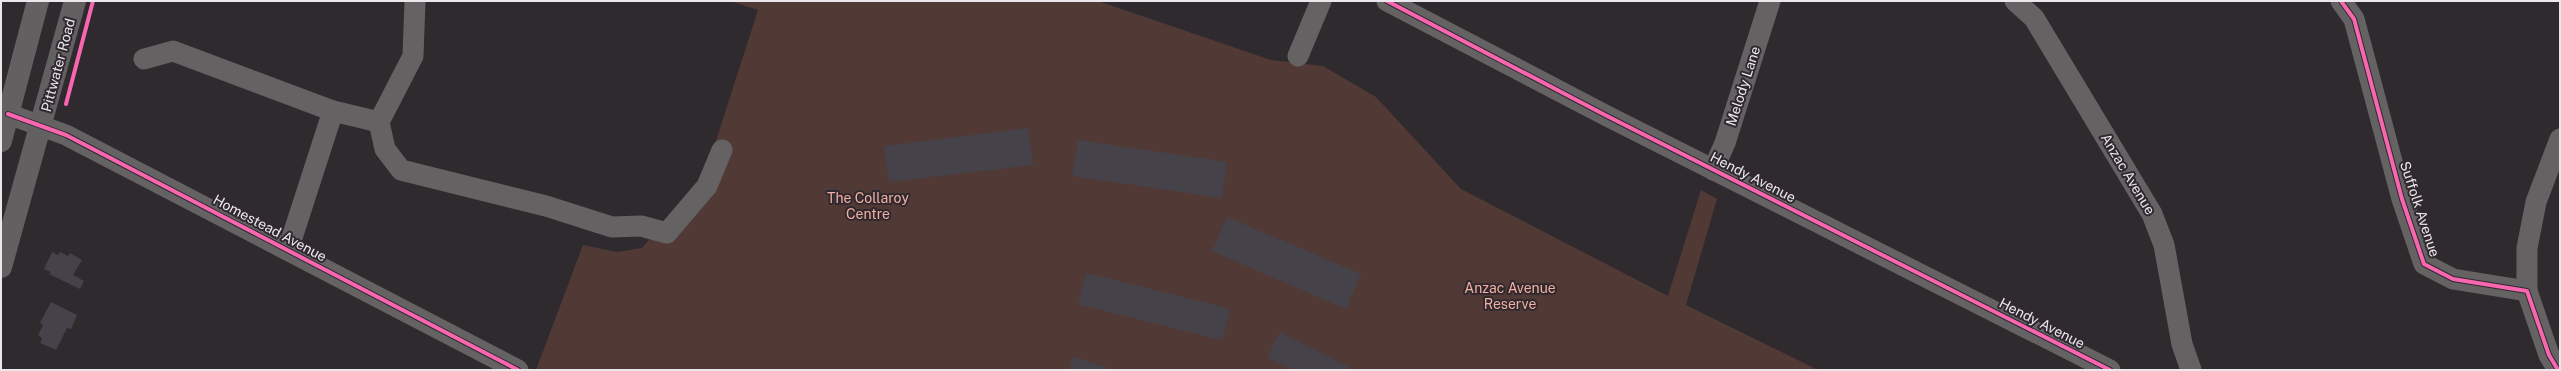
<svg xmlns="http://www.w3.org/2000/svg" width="2561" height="371" font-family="'Public Sans',sans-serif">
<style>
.green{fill:#513935}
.building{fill:#46424a}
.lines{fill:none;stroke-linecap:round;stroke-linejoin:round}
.minor{stroke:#656264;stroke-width:21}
.highway{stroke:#636061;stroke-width:22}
.cycleway-casing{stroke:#30292f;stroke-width:6}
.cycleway{stroke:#f766af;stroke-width:4}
.labels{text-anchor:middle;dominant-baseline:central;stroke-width:4;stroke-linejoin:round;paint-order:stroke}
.street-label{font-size:14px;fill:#ece7ec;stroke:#30292f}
.park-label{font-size:14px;fill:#f3afa2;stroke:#30292f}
</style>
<rect width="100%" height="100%" fill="#2f2a2e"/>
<path class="green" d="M730,1H1098L1271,60L1323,66L1376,97L1461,189L1668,296L1701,190L1717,199L1686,305L1818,370H536L583,245L617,252L642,248L705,175L758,10Z"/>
<g class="building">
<path d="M1028,128L1033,165L889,182L884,146Z"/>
<path d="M1078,140L1227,162L1222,198L1072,176Z"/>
<path d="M1227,217L1361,274L1346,309L1212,251Z"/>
<path d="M52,252L58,255L60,252L68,256L70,253L82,260L73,275L84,281L80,289L49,274L51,272L44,269Z"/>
<path d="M1086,273L1230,309L1222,340L1078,304Z"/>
<path d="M51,302L77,315L71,329L67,328L56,350L40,343L42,338L38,335L43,325L40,323Z"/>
<path d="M1280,332L1354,370H1292L1267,357Z"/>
<path d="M1073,357L1115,370H1069Z"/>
</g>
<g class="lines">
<g class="minor">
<path d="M1387,1L1607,116L2110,370"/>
<path d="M2015,1L2034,18L2152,214L2164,245L2182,344L2191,370"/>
<path d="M2341,1L2354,19L2402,199L2424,264L2453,279L2527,291L2549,355L2558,370"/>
<path d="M1298,56L1321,1"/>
<path d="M144,59L173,51L333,111L379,122L385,149L401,170L546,206L612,227L641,226L667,233L707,186L722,150"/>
<path d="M8,114L66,135L518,370"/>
<path d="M379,122L413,56L415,1"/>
<path d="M1713,170L1725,143L1770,1"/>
<path d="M288,250L333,111"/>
<path d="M2527,291V248L2536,202L2560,139"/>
</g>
<g class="highway">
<path d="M1,141L38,1"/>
<path d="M1,267L75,1"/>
</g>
<defs>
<g id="cycleway">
<path d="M1387,1L1607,116L2110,370"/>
<path d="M2341,1L2354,19L2402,199L2424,264L2453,279L2527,291L2549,355L2558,370"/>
<path d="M66,104L93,1"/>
<path d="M8,114L66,135L518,370"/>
</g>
</defs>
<use href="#cycleway" class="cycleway-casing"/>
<use href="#cycleway" class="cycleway"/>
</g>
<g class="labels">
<g class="street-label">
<text transform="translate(58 65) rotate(-75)">Pittwater Road</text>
<text transform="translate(1743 86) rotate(-72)">Melody Lane</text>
<text transform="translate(2128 174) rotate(59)">Anzac Avenue</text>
<text transform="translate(1753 177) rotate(27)">Hendy Avenue</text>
<text transform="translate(2420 209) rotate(72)">Suffolk Avenue</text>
<text transform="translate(270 228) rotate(28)">Homestead Avenue</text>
<text transform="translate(2042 323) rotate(27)">Hendy Avenue</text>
</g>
<g class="park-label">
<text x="868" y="198">The Collaroy<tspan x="868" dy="16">Centre</tspan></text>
<text x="1510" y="288">Anzac Avenue<tspan x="1510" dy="16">Reserve</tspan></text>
</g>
</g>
<rect width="2561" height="371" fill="none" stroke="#ece7ec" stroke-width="4"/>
</svg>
